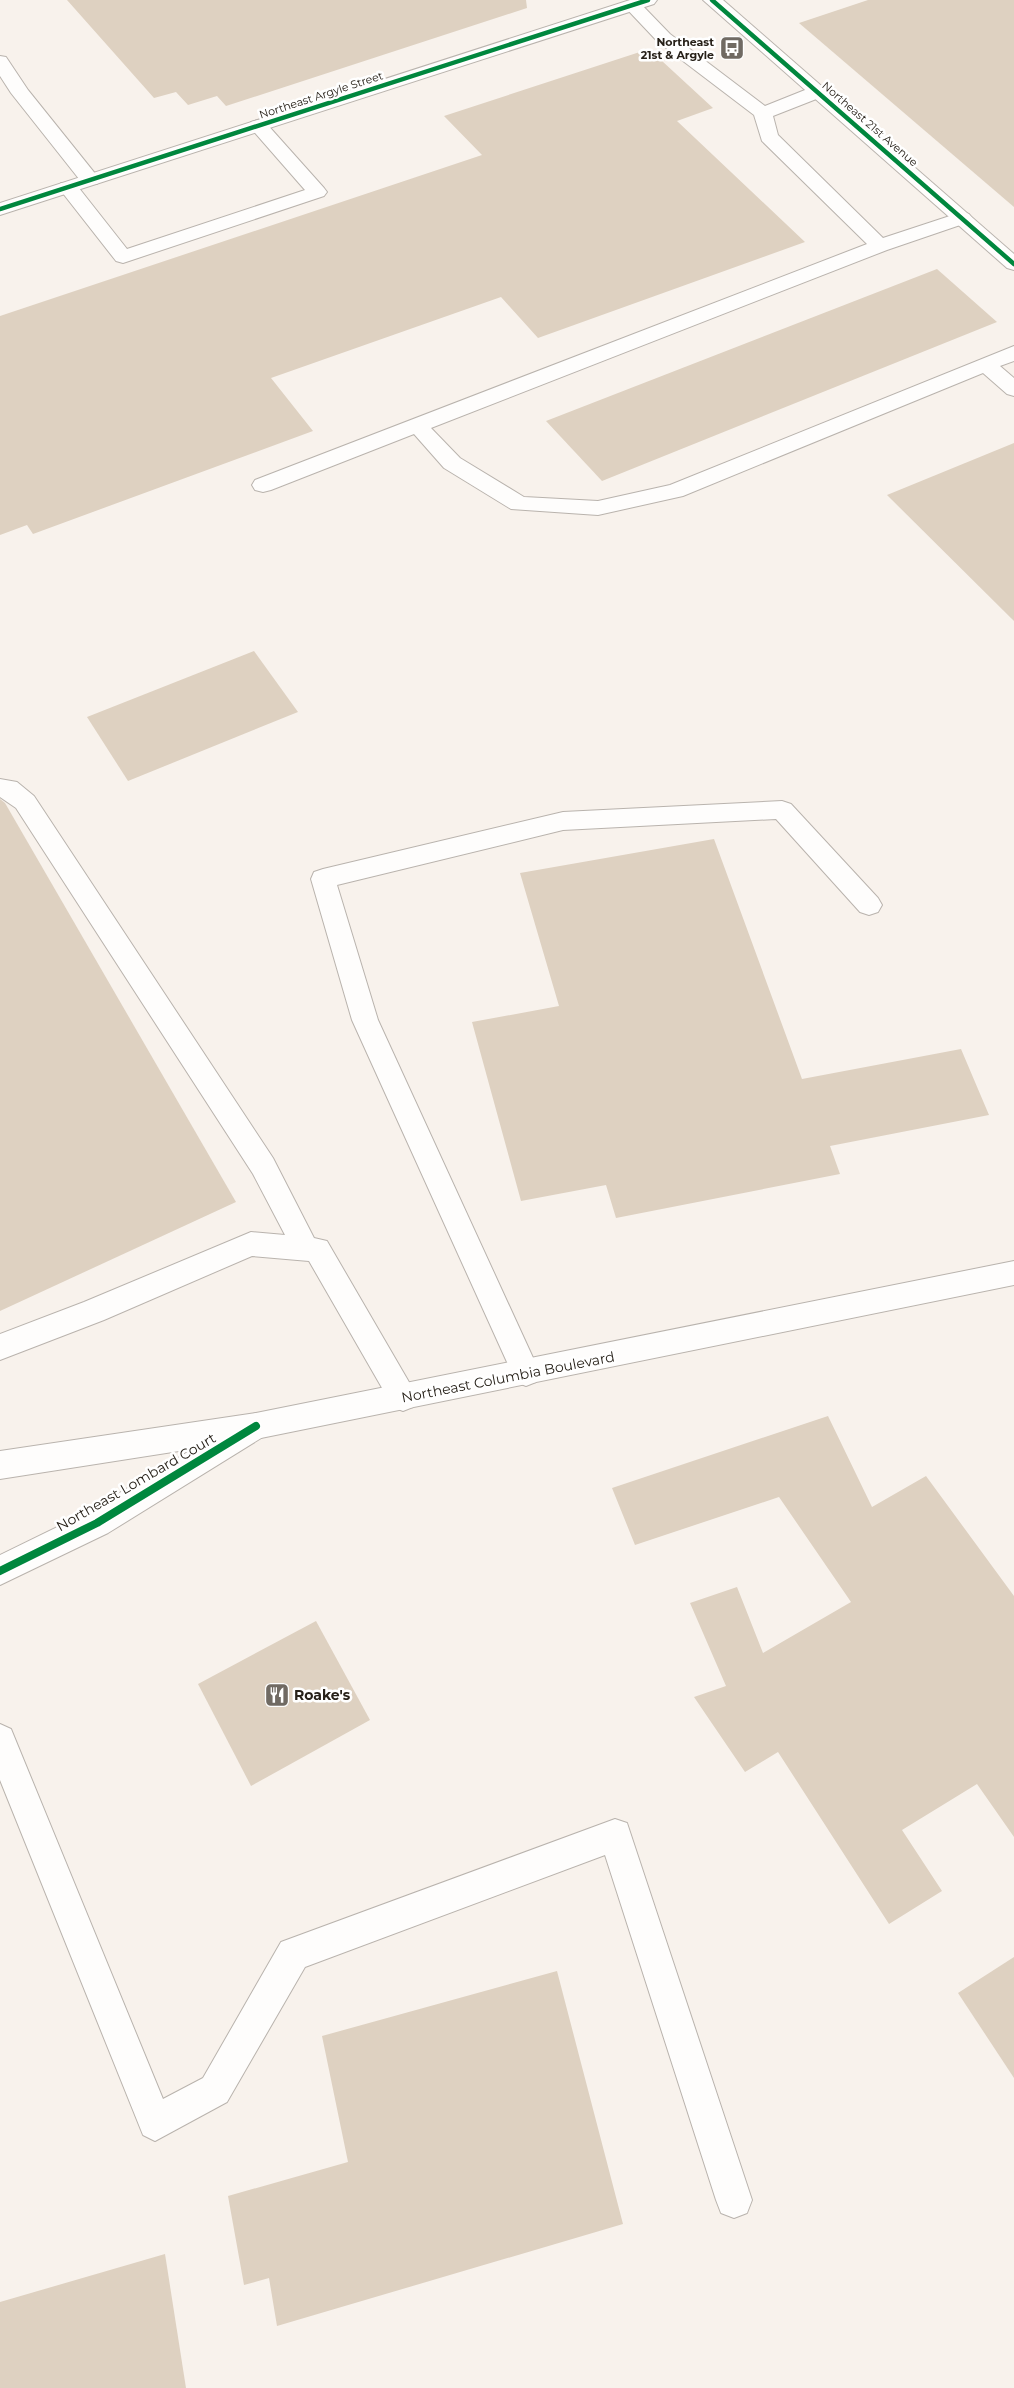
<svg xmlns="http://www.w3.org/2000/svg" width="1014" height="2388" font-family="Montserrat,sans-serif">
<style>
.building{fill:#ded1c1}
.lines{fill:none;stroke-linecap:round;stroke-linejoin:round}
.service-casing{stroke:#b9b3ad;stroke-width:2}
.minor-casing{stroke:#b9b3ad;stroke-width:2}
.tertiary-casing{stroke:#b9b3ad;stroke-width:2}
.primary-casing{stroke:#b9b3ad;stroke-width:2}
.service{fill:#fefdfc;fill-rule:evenodd}
.minor{fill:#fefdfc;fill-rule:evenodd}
.tertiary{fill:#fefdfc;fill-rule:evenodd}
.primary{fill:#fefdfc;fill-rule:evenodd}
.cycleway-far1-casing{stroke:#fff;stroke-width:7}
.cycleway-casing{stroke:#fff;stroke-width:11}
.cycleway-far1{stroke:#00873e;stroke-width:4.5}
.cycleway{stroke:#00873e;stroke-width:8}
.labels{text-anchor:middle;dominant-baseline:central;stroke-width:5;stroke-linejoin:round;paint-order:stroke}
.far-poi-label{font-size:11px;font-weight:bold;fill:#272119;stroke:#fff;text-anchor:end}
.far-street-label{font-size:11px;fill:#272119;stroke:#fff}
.street-label{font-size:14px;fill:#272119;stroke:#fff}
.poi-label{font-size:14px;font-weight:bold;fill:#272119;stroke:#fff;text-anchor:start}
</style>
<rect width="100%" height="100%" fill="#f8f2ec"/>
<g class="building">
<path d="M67,0H526L527,8L226,106L217,96L188,105L176,92L154,98Z"/>
<path d="M868,0H1014V207L799,23Z"/>
<path d="M649,49L713,108L677,121L805,242L538,338L501,297L271,378L313,431L33,534L27,525L0,535V316L482,155L444,116Z"/>
<path d="M937,269L997,322L602,481L546,421Z"/>
<path d="M1014,443V621L887,495Z"/>
<path d="M254,651L298,712L128,781L87,717Z"/>
<path d="M0,799L5,803L236,1202L0,1311Z"/>
<path d="M714,839L802,1079L961,1049L989,1115L830,1146L840,1174L616,1218L606,1185L521,1201L472,1022L559,1006L520,873Z"/>
<path d="M828,1416L872,1507L926,1476L1014,1596V1837L977,1784L902,1830L942,1891L889,1924L778,1752L745,1772L694,1697L726,1686L690,1603L737,1587L763,1653L851,1602L779,1497L635,1545L612,1488Z"/>
<path d="M316,1621L370,1720L251,1786L198,1684Z"/>
<path d="M1014,1957V2078L958,1993Z"/>
<path d="M557,1971L623,2224L277,2326L269,2278L244,2285L228,2196L348,2162L322,2036Z"/>
<path d="M165,2254L186,2388H0V2302Z"/>
</g>
<g class="lines">
<defs>
<g id="service">
<path d="M631,0L638,1L670,34L765,106L810,88H824L826,92L824,96L773,116L778,135L883,238L962,212L969,214L972,218L969,222L887,250L431,428L460,458L524,497L598,501L670,485L1014,346V361L1000,366L1014,378V396L1007,394L983,373L683,496L598,515L511,509L444,468L414,434L271,490L263,492L255,490L252,485L255,480L867,244L762,141L754,115L658,42L623,5Z"/>
<path d="M0,56L6,57L28,90L97,176L100,180L97,184H83L11,93L0,76Z"/>
<path d="M258,120L265,122L324,188L327,192L324,196L123,263L116,261L58,187L61,183H75L127,249L305,190L249,126L251,122Z"/>
<path d="M0,779L17,782L34,796L273,1158L314,1238L327,1241L413,1389L418,1398L413,1407L403,1411L393,1407L309,1261L252,1256L104,1320L0,1360V1334L84,1302L251,1232L285,1235L253,1174L16,808L0,797Z"/>
<path d="M782,801L791,804L878,898L882,905L878,912L869,915L860,912L776,819L563,830L337,885L378,1020L540,1373L536,1382L526,1386L516,1382L352,1020L311,879L314,872L323,869L563,812Z"/>
<path d="M0,1724L11,1729L163,2099L203,2078L281,1942L615,1819L627,1823L752,2200L747,2213L734,2218L721,2213L716,2200L605,1855L305,1967L227,2102L155,2141L143,2135L0,1780Z"/>
</g>
<path id="minor" d="M630,0H657L654,4L0,215V203Z"/>
<g id="tertiary">
<path d="M703,0H723L1014,254V270L1007,268Z"/>
<path d="M256,1413L266,1417L271,1426L266,1435L108,1533L0,1585V1555L86,1513L246,1417Z"/>
</g>
<path id="primary" d="M1014,1261V1285L256,1439L0,1479V1451L256,1413Z"/>
</defs>
<use href="#service" class="service-casing"/>
<use href="#minor" class="minor-casing"/>
<use href="#tertiary" class="tertiary-casing"/>
<use href="#primary" class="primary-casing"/>
<use href="#service" class="service"/>
<use href="#minor" class="minor"/>
<use href="#tertiary" class="tertiary"/>
<use href="#primary" class="primary"/>
<defs>
<g id="cycleway-far1">
<path d="M712,0L1014,264"/>
<path d="M0,209L648,0"/>
</g>
<path id="cycleway" d="M0,1571L97,1523L256,1426"/>
</defs>
<use href="#cycleway-far1" class="cycleway-far1-casing"/>
<use href="#cycleway" class="cycleway-casing"/>
<use href="#cycleway-far1" class="cycleway-far1"/>
<use href="#cycleway" class="cycleway"/>
</g>
<defs>
<symbol id="bus-square" viewBox="-11 -11 22 22"><rect x="-9" y="-9" width="18" height="18" rx="4" fill="#706a63" stroke="#fff"/><path d="M-5-6H5V4H4V6H2V4H-2V6H-4V4H-5ZM-3.5-4V0h7V-4ZM-3.5 1.2v1.5H-2V1.2ZM2 1.2v1.5H3.5V1.2Z" fill="#fff"/></symbol>
<symbol id="restaurant-square" viewBox="-11 -11 22 22"><rect x="-9" y="-9" width="18" height="18" rx="4" fill="#706a63" stroke="#fff"/><path d="M-5-6h1v4h1v-4h1v4h1v-4h1v5L-1.5 .5V6h-2V.5L-5-1ZM5-6V6H3V1.5H1.5Q1.5-4 5-6Z" fill="#fff"/></symbol>
</defs>
<g fill-rule="evenodd">
<use href="#bus-square" x="718" y="34" width="28" height="28"/>
<use href="#restaurant-square" x="263" y="1681" width="28" height="28"/>
</g>
<g class="labels">
<g class="far-poi-label">
<text x="714" y="42">Northeast<tspan x="714" dy="13">21st &amp; Argyle</tspan></text>
</g>
<g class="far-street-label">
<text transform="translate(321 95) rotate(-18)">Northeast Argyle Street</text>
<text transform="translate(870 124) rotate(41)">Northeast 21st Avenue</text>
</g>
<g class="street-label">
<text transform="translate(508 1377) rotate(-11)">Northeast Columbia Boulevard</text>
<text transform="translate(136 1482) rotate(-30)">Northeast Lombard Court</text>
</g>
<g class="poi-label">
<text x="294" y="1695">Roake's</text>
</g>
</g>
</svg>
